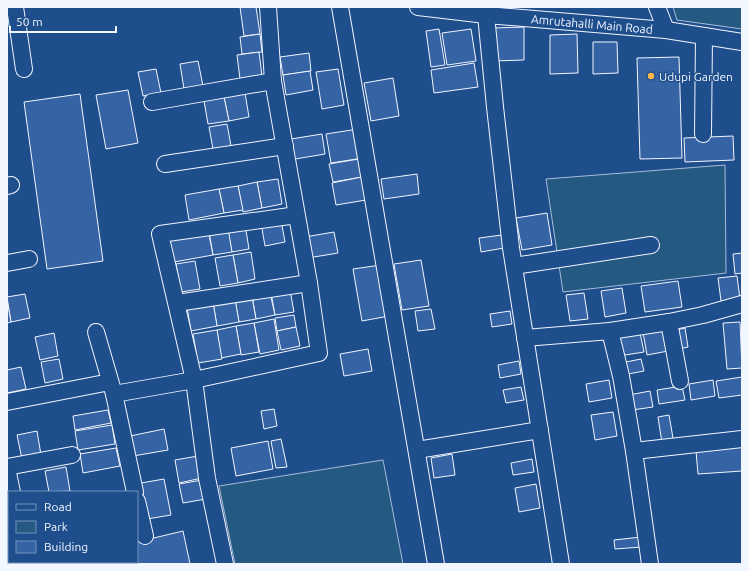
<svg xmlns="http://www.w3.org/2000/svg" width="749" height="571" font-family="Ubuntu,sans-serif">
<style>
.green{fill:#245a82;stroke:#a8bbd7}
.building{fill:#3563a3;stroke:#f2f6ff}
.lines{fill:none;stroke-linecap:round;stroke-linejoin:round}
.minor-casing{stroke:#f2f6ff;stroke-width:18}
.minor{stroke:#1f4e8c;stroke-width:16}
.poi-dot{fill:#ffb74d;stroke:#1f4e8c;stroke-width:1.5}
.labels{text-anchor:middle;dominant-baseline:central;stroke-width:3;stroke-linejoin:round;paint-order:stroke}
.street-label{font-size:12px;fill:#f2f6ff;stroke:#1f4e8c}
.poi-label{font-size:12px;fill:#f2f6ff;stroke:#1f4e8c;text-anchor:start}
</style>
<rect width="100%" height="100%" fill="#1f4e8c"/>
<g class="green">
<path d="M673,7H742V29L677,20Z"/>
<path d="M725,165L726,273L563,292L546,179Z"/>
<path d="M383,460L403,564H235L219,486Z"/>
</g>
<g class="building">
<path d="M240,7H256L260,34L244,36Z"/>
<path d="M524,27V60L494,61L493,28Z"/>
<path d="M439,29L445,65L431,67L426,31Z"/>
<path d="M471,29L476,61L447,65L442,33Z"/>
<path d="M260,34L262,52L242,54L240,37Z"/>
<path d="M577,34L578,73L550,74V35Z"/>
<path d="M593,42H617L618,73L593,74Z"/>
<path d="M259,52L262,76L240,79L237,55Z"/>
<path d="M309,53L311,71L283,75L280,57Z"/>
<path d="M679,57L682,158L640,159L637,58Z"/>
<path d="M198,61L203,86L184,89L180,64Z"/>
<path d="M474,63L478,87L434,93L431,70Z"/>
<path d="M156,69L161,93L143,96L138,72Z"/>
<path d="M338,69L344,105L322,109L316,72Z"/>
<path d="M310,71L313,90L286,95L283,75Z"/>
<path d="M393,78L399,116L371,121L364,83Z"/>
<path d="M128,90L138,143L106,149L96,95Z"/>
<path d="M245,93L249,117L229,121L224,97Z"/>
<path d="M80,94L103,261L47,269L24,102Z"/>
<path d="M224,97L229,121L208,124L204,101Z"/>
<path d="M227,124L231,146L213,149L209,127Z"/>
<path d="M358,129L363,158L331,163L326,134Z"/>
<path d="M322,134L325,154L295,159L291,139Z"/>
<path d="M733,136L734,160L685,162L684,138Z"/>
<path d="M359,159L362,177L333,182L329,164Z"/>
<path d="M417,174L419,194L384,199L381,179Z"/>
<path d="M362,177L366,200L336,205L332,183Z"/>
<path d="M278,179L282,204L262,208L257,182Z"/>
<path d="M257,182L262,208L243,212L238,186Z"/>
<path d="M238,186L243,210L224,213L219,189Z"/>
<path d="M219,189L224,213L189,220L185,195Z"/>
<path d="M547,213L552,245L522,250L516,218Z"/>
<path d="M281,220L285,242L265,246L261,223Z"/>
<path d="M245,224L249,249L232,252L227,228Z"/>
<path d="M228,228L232,252L213,255L209,232Z"/>
<path d="M208,230L213,255L174,262L169,237Z"/>
<path d="M334,232L338,253L308,258L305,237Z"/>
<path d="M502,235L504,248L481,252L479,238Z"/>
<path d="M251,252L255,279L238,283L233,255Z"/>
<path d="M742,253V273L735,274L733,254Z"/>
<path d="M233,255L238,283L220,286L215,258Z"/>
<path d="M421,260L429,306L402,310L394,264Z"/>
<path d="M195,261L200,289L181,292L176,264Z"/>
<path d="M381,265L389,316L362,321L353,269Z"/>
<path d="M737,276L740,299L721,301L718,278Z"/>
<path d="M678,281L682,307L645,312L641,286Z"/>
<path d="M622,288L626,313L605,317L601,291Z"/>
<path d="M290,290L294,312L275,315L271,293Z"/>
<path d="M270,293L275,315L256,319L252,296Z"/>
<path d="M584,293L588,319L570,321L566,295Z"/>
<path d="M25,294L30,318L11,322L7,297Z"/>
<path d="M252,297L256,319L239,322L235,300Z"/>
<path d="M235,299L239,322L217,326L213,303Z"/>
<path d="M7,300L11,322L7,323Z"/>
<path d="M213,302L217,326L191,331L187,307Z"/>
<path d="M431,309L435,329L418,331L415,311Z"/>
<path d="M510,311L512,324L492,327L490,314Z"/>
<path d="M294,315L296,327L277,331L275,318Z"/>
<path d="M274,319L279,350L260,354L254,323Z"/>
<path d="M740,322L742,368L727,369L723,323Z"/>
<path d="M254,323L259,352L241,355L236,326Z"/>
<path d="M236,326L241,354L221,358L217,330Z"/>
<path d="M296,327L300,346L281,350L277,331Z"/>
<path d="M639,328L644,352L619,356L615,333Z"/>
<path d="M663,328L668,351L647,355L643,332Z"/>
<path d="M685,328L688,347L679,349L676,330Z"/>
<path d="M217,330L222,359L198,363L193,334Z"/>
<path d="M54,333L58,356L40,360L35,337Z"/>
<path d="M368,349L372,371L344,376L340,354Z"/>
<path d="M59,359L63,379L45,383L41,362Z"/>
<path d="M641,359L644,371L623,375L621,363Z"/>
<path d="M519,361L521,374L500,378L498,365Z"/>
<path d="M21,367L26,389L7,393V370Z"/>
<path d="M742,377V395L719,398L716,381Z"/>
<path d="M609,380L612,398L589,402L586,384Z"/>
<path d="M713,380L715,396L691,400L689,384Z"/>
<path d="M682,386L685,400L659,404L657,390Z"/>
<path d="M521,387L524,400L506,403L503,390Z"/>
<path d="M650,391L653,407L632,410L629,395Z"/>
<path d="M274,409L277,426L264,429L261,411Z"/>
<path d="M108,410L111,423L75,430L73,416Z"/>
<path d="M613,412L617,436L595,440L591,415Z"/>
<path d="M669,415L673,438L662,443L658,417Z"/>
<path d="M112,425L115,444L78,450L75,431Z"/>
<path d="M164,429L168,450L133,456L130,436Z"/>
<path d="M37,431L41,455L22,459L17,435Z"/>
<path d="M281,439L287,467L276,468L271,441Z"/>
<path d="M268,441L273,469L236,476L231,448Z"/>
<path d="M742,447V471L698,474L696,451Z"/>
<path d="M116,448L120,466L83,473L80,454Z"/>
<path d="M452,454L455,475L434,478L431,458Z"/>
<path d="M198,456L202,478L179,483L175,460Z"/>
<path d="M532,459L534,472L513,475L511,463Z"/>
<path d="M66,467L70,491L49,492L45,471Z"/>
<path d="M164,479L171,515L147,519L141,483Z"/>
<path d="M202,480L206,499L183,503L179,484Z"/>
<path d="M536,484L540,508L519,512L515,488Z"/>
<path d="M183,531L190,564H136L137,542Z"/>
<path d="M641,537L642,547L615,549L614,540Z"/>
</g>
<g class="lines">
<defs>
<g id="minor">
<path d="M15,7L24,69"/>
<path d="M268,7L273,81L309,283L319,353L194,380L160,234L297,215"/>
<path d="M340,7L436,564"/>
<path d="M418,7L486,15L666,30L742,42"/>
<path d="M657,7L666,30"/>
<path d="M486,15L495,107L511,248L561,564"/>
<path d="M152,102L273,81"/>
<path d="M703,134L704,36"/>
<path d="M165,164L285,146"/>
<path d="M7,186L11,185"/>
<path d="M7,263L29,259"/>
<path d="M514,266L651,245"/>
<path d="M177,303L309,283"/>
<path d="M669,322L703,315L742,304"/>
<path d="M610,331L669,322L680,381"/>
<path d="M96,332L114,394L135,492"/>
<path d="M525,338L610,331L621,376L634,451"/>
<path d="M114,394L194,380L207,478L225,564"/>
<path d="M7,402L110,382"/>
<path d="M417,450L540,430"/>
<path d="M7,467L72,455"/>
<path d="M7,468L12,492"/>
<path d="M137,501L145,536"/>
<path d="M7,513L9,512"/>
<path d="M650,564L634,451L742,439"/>
</g>
</defs>
<use href="#minor" class="minor-casing"/>
<use href="#minor" class="minor"/>
</g>
<circle class="poi-dot" cx="651" cy="76" r="4"/>
<g class="labels">
<g class="street-label">
<text transform="translate(592 24) rotate(5)">Amrutahalli Main Road</text>
</g>
<g class="poi-label">
<text x="659" y="76">Udupi Garden</text>
</g>
</g>
<rect width="749" height="571" fill="none" stroke="#f2f6ff" stroke-width="16"/>
<rect x="8" y="491" width="130" height="72" fill="#1f4e8c" stroke="#7391ba"/>
<rect x="16" y="504" width="20" height="6" fill="#1f4e8c" stroke="#7391ba"/>
<text x="44" y="511" font-size="12" fill="#f2f6ff">Road</text>
<rect x="16" y="521" width="20" height="12" fill="#245a82" stroke="#7391ba"/>
<text x="44" y="531" font-size="12" fill="#f2f6ff">Park</text>
<rect x="16" y="541" width="20" height="12" fill="#3563a3" stroke="#7391ba"/>
<text x="44" y="551" font-size="12" fill="#f2f6ff">Building</text>
<path d="M10 26v6h106v-6" fill="none" stroke="#f2f6ff" stroke-width="2"/>
<text x="16" y="26" font-size="12" fill="#f2f6ff" stroke="#1f4e8c" stroke-width="3" paint-order="stroke">50 m</text>
</svg>
